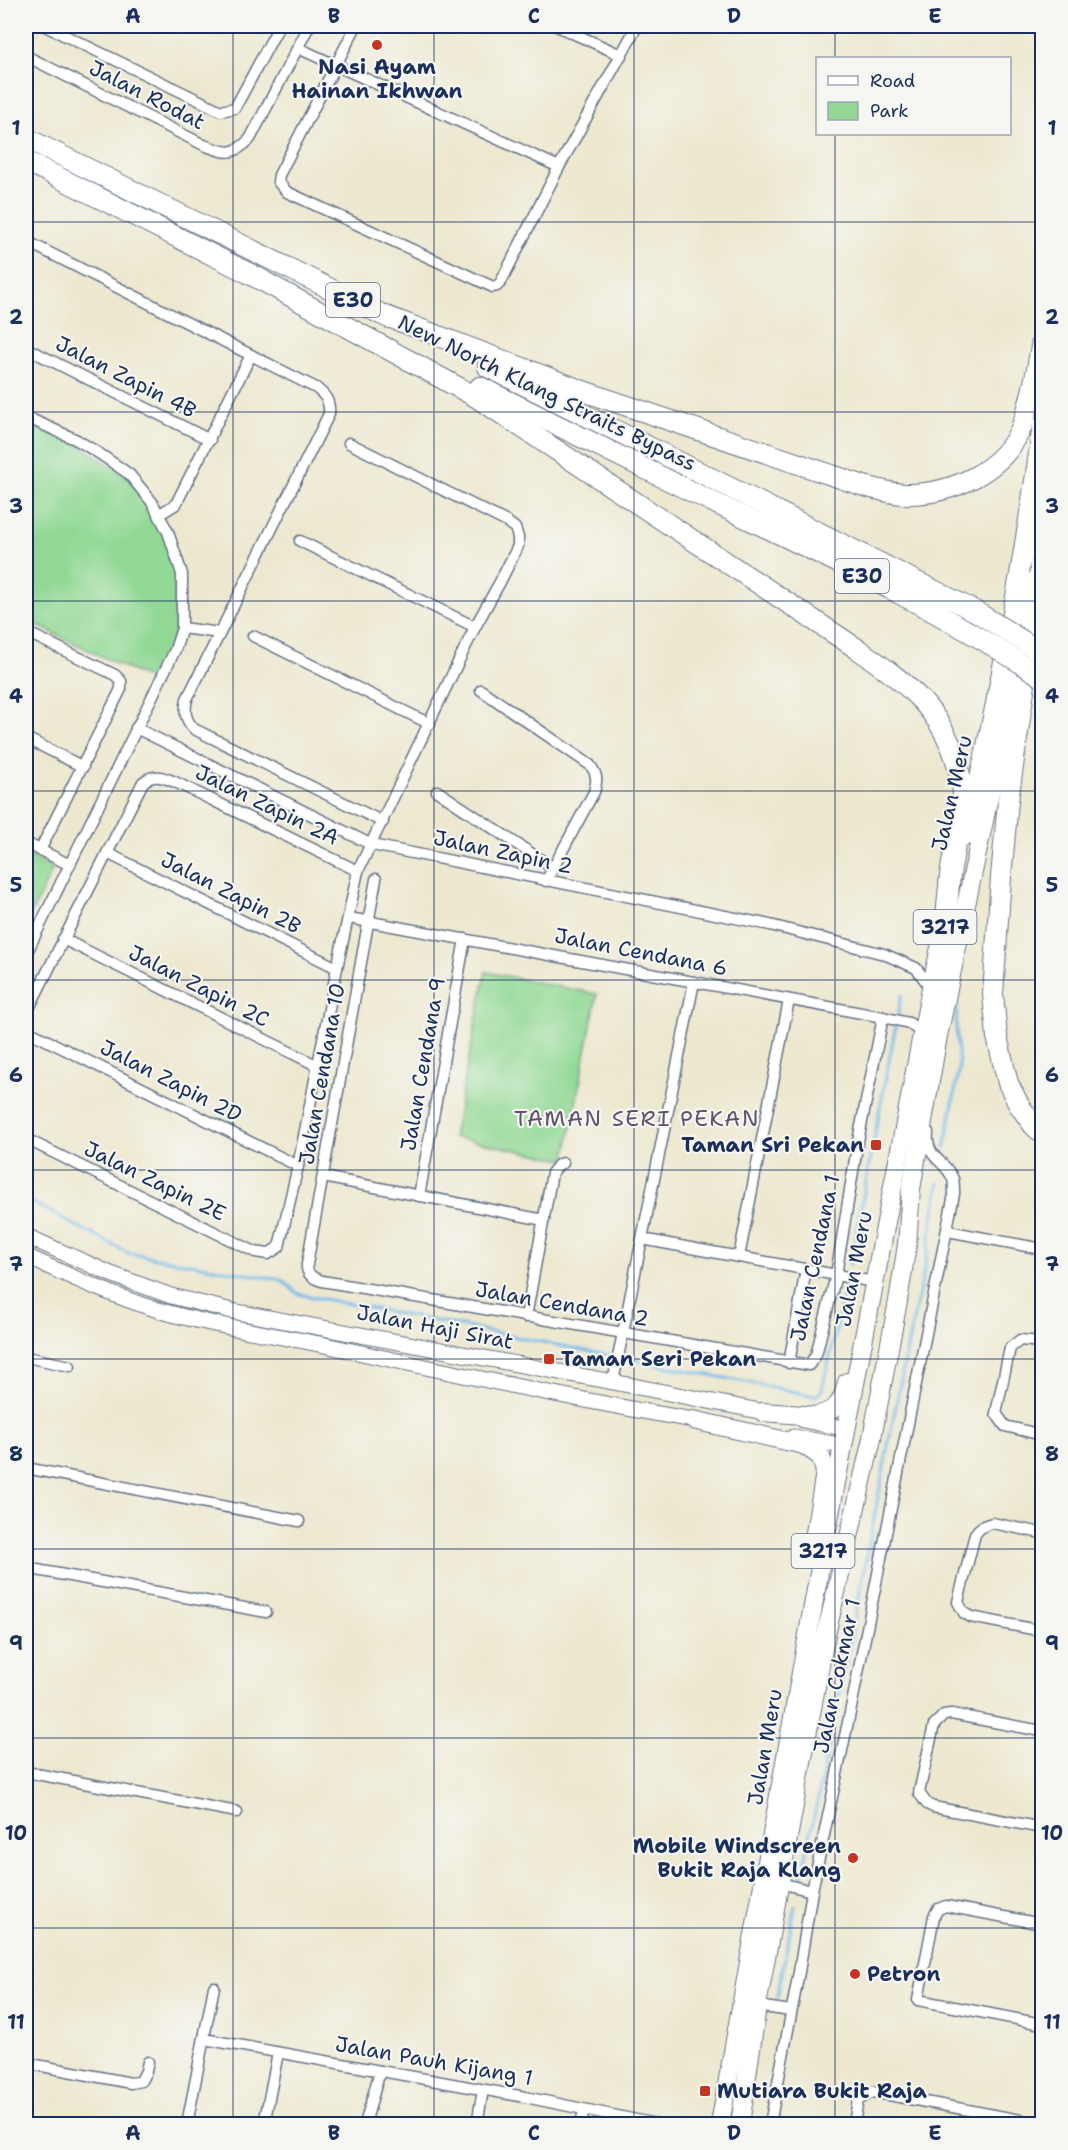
<svg xmlns="http://www.w3.org/2000/svg" width="1068" height="2150" font-family="'Shantell Sans',sans-serif">
<style>
.green{fill:#90d893;stroke:#568478;stroke-width:1.5}
.lines{fill:none;stroke-linecap:round;stroke-linejoin:round}
.stream{stroke:#74bcec;stroke-width:3}
.minor-casing{stroke:#647086;stroke-width:13}
.secondary-casing{stroke:#647086;stroke-width:17}
.trunk-casing{stroke:#647086;stroke-width:20}
.motorway-casing{stroke:#647086;stroke-width:22}
.minor{stroke:#fff;stroke-width:10}
.secondary{stroke:#fff;stroke-width:15}
.trunk{stroke:#fff;stroke-width:18}
.motorway{stroke:#fff;stroke-width:20}
.motorway-bridge-casing{stroke:#647086;stroke-width:22;stroke-linecap:butt}
.motorway-bridge{stroke:#fff;stroke-width:20}
.grid{fill:none;stroke:#1b2f5e;stroke-width:1.5;stroke-opacity:0.55}
.poi-dot{fill:#c8321e;stroke:#f6f6f2;stroke-width:2}
.labels{text-anchor:middle;dominant-baseline:central;stroke-width:4.5;stroke-linejoin:round;paint-order:stroke}
.shield{fill:#f6f6f2;stroke:#5d6b8a;stroke-width:1.5}
.shield-label{font-size:20px;font-weight:bold;fill:#1b2f5e}
.poi-label{font-size:21px;font-weight:bold;fill:#1b2f5e;stroke:#f6f6f2;text-anchor:start}
.street-label{font-size:21px;fill:#1b2f5e;stroke:#f6f6f2}
.neighbourhood-label{font-size:22px;letter-spacing:1.5px;fill:#61516b;stroke:#f6f6f2}
.neatline{fill:none;stroke:#1b2f5e;stroke-width:2}
.grid-label{font-size:20px;text-anchor:middle;font-weight:bold;fill:#1b2f5e}
</style>
<rect width="100%" height="100%" fill="#f6f6f2"/>
<filter id="ink" filterUnits="userSpaceOnUse"><feTurbulence type="fractalNoise" baseFrequency=".0167" numOctaves="2"/><feDisplacementMap in="SourceGraphic" scale="12" xChannelSelector="R" yChannelSelector="G"/><feConvolveMatrix kernelMatrix="1 2 1 2 8 2 1 2 1" color-interpolation-filters="sRGB"/></filter>
<filter id="wash" filterUnits="userSpaceOnUse"><feTurbulence type="fractalNoise" baseFrequency=".008" numOctaves="4" result="noise"/><feDisplacementMap in="SourceGraphic" scale="24" xChannelSelector="R" yChannelSelector="G"/><feGaussianBlur stdDeviation="1.35" result="paint"/><feColorMatrix in="noise" values="0 0 0 0 0 0 0 0 0 0 0 0 0 0 0 0 0 1.4 0 .05"/><feComposite in="paint" operator="in"/></filter>
<g filter="url(#wash)">
<rect width="100%" height="100%" fill="#ede8cf"/>
<g class="green">
<path d="M26,423L76,443L127,477L156,517L165,533L177,577L176,628L170,649L151,680L26,620Z"/>
<path d="M26,854L53,868L26,925Z"/>
<path d="M486,972L597,994L565,1160L453,1137Z"/>
</g>
<g class="lines">
<g class="stream">
<path d="M897,1017L902,995"/>
<path d="M945,1148L959,1068L956,1027L957,1006"/>
<path d="M26,1199L128,1253L282,1280L298,1294L811,1395H817L822,1390L844,1294"/>
<path d="M850,1265L896,1024"/>
<path d="M801,1880L849,1648L907,1348L926,1262L939,1183"/>
<path d="M777,1998L795,1906"/>
</g>
</g>
</g>
<g filter="url(#ink)">
<g class="lines">
<defs>
<g id="minor">
<path d="M45,26L221,111L235,108L279,26"/>
<path d="M356,26L279,175L278,182L287,192L493,287L497,286L501,282L559,167L637,26"/>
<path d="M557,26L621,55"/>
<path d="M298,48L559,167"/>
<path d="M26,56L204,145C226,153 232,157 250,139L309,26"/>
<path d="M26,241L316,388C326,396 330,401 329,414L187,699C184,712 185,719 194,729L383,822"/>
<path d="M26,348L210,440"/>
<path d="M26,417L77,440L100,454L129,474L152,502L168,532L182,574V628L175,650L26,954"/>
<path d="M160,514L176,504L251,355"/>
<path d="M300,541L475,627"/>
<path d="M182,628L220,633"/>
<path d="M26,632L115,675L121,681V689L40,850"/>
<path d="M253,636L430,724"/>
<path d="M481,690L590,765C598,775 597,781 594,792L546,881"/>
<path d="M136,728L372,845L770,925L884,954L916,968L931,988"/>
<path d="M26,738L83,767"/>
<path d="M437,791L553,868"/>
<path d="M26,843L68,864"/>
<path d="M107,853L337,968"/>
<path d="M376,879L307,1264C306,1274 312,1278 322,1281L809,1365L816,1355L836,1275L858,1141L883,1017"/>
<path d="M349,918L883,1017L909,1023L922,1033"/>
<path d="M63,939L318,1066"/>
<path d="M26,1014L143,782C154,773 163,777 175,782L358,871"/>
<path d="M26,1030L298,1166"/>
<path d="M26,1139L255,1252L268,1254L279,1247L298,1166L337,968L358,871L475,627L500,582L518,546V537L515,528L507,522L349,443"/>
<path d="M323,1177L544,1220"/>
<path d="M419,1196L465,939"/>
<path d="M948,1231L1042,1249"/>
<path d="M642,1239L874,1282"/>
<path d="M739,1257L789,1000"/>
<path d="M526,1317L552,1173L559,1164L563,1163"/>
<path d="M1042,1342L1020,1340L1010,1348L996,1413L1005,1426L1042,1435"/>
<path d="M26,1357L70,1366"/>
<path d="M789,1363L806,1269"/>
<path d="M613,1382L694,982"/>
<path d="M26,1468L299,1521"/>
<path d="M1042,1533L992,1523C984,1525 980,1527 975,1534L958,1602L964,1613L971,1617L1042,1631"/>
<path d="M26,1568L266,1612"/>
<path d="M1042,1731L951,1714L944,1715L934,1725L919,1793L927,1804L933,1807L1042,1828"/>
<path d="M26,1772L237,1812"/>
<path d="M780,1883L812,1891"/>
<path d="M1042,1924L946,1906L938,1909L934,1916L918,2000L1042,2024"/>
<path d="M757,2006L791,2011"/>
<path d="M204,2039L525,2097L656,2124"/>
<path d="M26,2063L131,2083L141,2081L146,2071L148,2062"/>
<path d="M187,2124L214,1987"/>
<path d="M264,2124L278,2053"/>
<path d="M365,2124L380,2071"/>
<path d="M477,2124L483,2090"/>
<path d="M581,2124L584,2110"/>
<path d="M770,2124L799,1972L812,1891L851,1708L954,1194C954,1190 954,1183 953,1179C945,1159 925,1159 928,1132"/>
<path d="M854,2124L858,2100L873,2092L1042,2124"/>
</g>
<g id="secondary">
<path d="M26,1236L111,1274L171,1296L232,1311L613,1382L774,1414"/>
<path d="M26,1256C71,1277 117,1298 165,1312C221,1328 278,1335 334,1347C457,1374 580,1401 705,1422"/>
<path d="M803,1420L847,1429"/>
<path d="M794,1437L844,1446"/>
</g>
<g id="trunk">
<path d="M966,836C998,700 1023,563 1042,425"/>
<path d="M763,1412L816,1416C838,1410 842,1403 847,1382"/>
<path d="M693,1420L804,1445L821,1457L825,1472L812,1551"/>
<path d="M720,2124L824,1545L931,988L948,912"/>
<path d="M740,2124L757,2006L824,1643L871,1443L898,1301L907,1245L911,1189L938,1036L998,755L1031,582"/>
</g>
<g id="motorway">
<path d="M26,138L389,318"/>
<path d="M26,161L262,280"/>
<path d="M250,274L476,397L859,650C905,682 943,710 958,767C961,778 964,792 963,803C960,827 953,851 950,876C948,893 947,910 945,926"/>
<path d="M378,313L586,392L864,486C877,489 892,494 905,494C951,495 1004,471 1022,426C1032,399 1037,369 1042,341"/>
<path d="M488,367L681,463"/>
<path d="M480,387L676,484"/>
<path d="M1042,523L1039,587L1008,801L1001,877L993,994L997,1037L1008,1083L1019,1105L1034,1126L1042,1133"/>
</g>
</defs>
<use href="#minor" class="minor-casing"/>
<use href="#secondary" class="secondary-casing"/>
<use href="#trunk" class="trunk-casing"/>
<use href="#motorway" class="motorway-casing"/>
<use href="#minor" class="minor"/>
<use href="#secondary" class="secondary"/>
<use href="#trunk" class="trunk"/>
<use href="#motorway" class="motorway"/>
<defs>
<g id="motorway-bridge">
<path d="M681,463L975,611L1042,653"/>
<path d="M676,484C800,545 928,601 1042,677"/>
</g>
</defs>
<use href="#motorway-bridge" class="motorway-bridge-casing"/>
<use href="#motorway-bridge" class="motorway-bridge"/>
</g>
</g>
<path class="grid" d="M233,26V2124M434,26V2124M634,26V2124M835,26V58M835,134V2124M26,222H1042M26,412H1042M26,601H1042M26,791H1042M26,980H1042M26,1170H1042M26,1359H1042M26,1549H1042M26,1738H1042M26,1928H1042"/>
<g class="poi-dot">
<circle cx="377" cy="45" r="6"/>
<rect x="870" y="1139" width="12" height="12" rx="3"/>
<rect x="543" y="1353" width="12" height="12" rx="3"/>
<circle cx="853" cy="1858" r="6"/>
<circle cx="855" cy="1974" r="6"/>
<rect x="699" y="2085" width="12" height="12" rx="3"/>
</g>
<g class="labels">
<g class="shield">
<rect x="326" y="283" width="54" height="34" rx="4.5"/>
<rect x="835" y="559" width="54" height="34" rx="4.5"/>
<rect x="913.5" y="910" width="63" height="34" rx="4.5"/>
<rect x="791.5" y="1534" width="63" height="34" rx="4.5"/>
</g>
<g class="shield-label">
<text x="353" y="300">E30</text>
<text x="862" y="576">E30</text>
<text x="945" y="927">3217</text>
<text x="823" y="1551">3217</text>
</g>
<g class="poi-label">
<text x="377" y="67" text-anchor="middle">Nasi Ayam<tspan x="377" dy="24">Hainan Ikhwan</tspan></text>
<text x="864" y="1145" text-anchor="end">Taman Sri Pekan</text>
<text x="561" y="1359">Taman Seri Pekan</text>
<text x="841" y="1846" text-anchor="end">Mobile Windscreen<tspan x="841" dy="24">Bukit Raja Klang</tspan></text>
<text x="867" y="1974">Petron</text>
<text x="717" y="2091">Mutiara Bukit Raja</text>
</g>
<g class="street-label">
<text transform="translate(147 95) rotate(27)">Jalan Rodat</text>
<text transform="translate(126 377) rotate(27)">Jalan Zapin 4B</text>
<text transform="translate(547 393) rotate(26)">New North Klang Straits Bypass</text>
<text transform="translate(952 793) rotate(-77)">Jalan Meru</text>
<text transform="translate(267 805) rotate(26)">Jalan Zapin 2A</text>
<text transform="translate(503 852) rotate(12)">Jalan Zapin 2</text>
<text transform="translate(231 893) rotate(27)">Jalan Zapin 2B</text>
<text transform="translate(641 952) rotate(11)">Jalan Cendana 6</text>
<text transform="translate(199 986) rotate(27)">Jalan Zapin 2C</text>
<text transform="translate(423 1064) rotate(-80)">Jalan Cendana 9</text>
<text transform="translate(322 1074) rotate(-80)">Jalan Cendana 10</text>
<text transform="translate(171 1081) rotate(27)">Jalan Zapin 2D</text>
<text transform="translate(155 1181) rotate(26)">Jalan Zapin 2E</text>
<text transform="translate(815 1258) rotate(-78)">Jalan Cendana 1</text>
<text transform="translate(854 1269) rotate(-79)">Jalan Meru</text>
<text transform="translate(562 1304) rotate(10)">Jalan Cendana 2</text>
<text transform="translate(435 1327) rotate(11)">Jalan Haji Sirat</text>
<text transform="translate(837 1676) rotate(-78)">Jalan Cokmar 1</text>
<text transform="translate(765 1747) rotate(-80)">Jalan Meru</text>
<text transform="translate(434 2061) rotate(10)">Jalan Pauh Kijang 1</text>
</g>
<g class="neighbourhood-label">
<text x="637" y="1118">TAMAN SERI PEKAN</text>
</g>
</g>
<rect width="1068" height="2150" fill="none" stroke="#f6f6f2" stroke-width="66"/>
<rect x="816" y="57" width="195" height="78" fill="#f6f6f2" stroke="#9ea6b7" stroke-width="1.5"/>
<rect x="828" y="76" width="30" height="9" fill="#ffffff" stroke="#9ea6b7" stroke-width="1.5"/>
<text x="870" y="87" font-size="18" fill="#1b2f5e">Road</text>
<rect x="828" y="102" width="30" height="18" fill="#90d893" stroke="#9ea6b7" stroke-width="1.5"/>
<text x="870" y="117" font-size="18" fill="#1b2f5e">Park</text>
<rect x="33" y="33" width="1002" height="2084" class="neatline"/>
<g class="grid-label">
<text x="133" y="23">A</text>
<text x="334" y="23">B</text>
<text x="534" y="23">C</text>
<text x="734" y="23">D</text>
<text x="935" y="23">E</text>
<text x="16" y="135">1</text>
<text x="1052" y="135">1</text>
<text x="16" y="324">2</text>
<text x="1052" y="324">2</text>
<text x="16" y="513">3</text>
<text x="1052" y="513">3</text>
<text x="16" y="703">4</text>
<text x="1052" y="703">4</text>
<text x="16" y="892">5</text>
<text x="1052" y="892">5</text>
<text x="16" y="1082">6</text>
<text x="1052" y="1082">6</text>
<text x="16" y="1271">7</text>
<text x="1052" y="1271">7</text>
<text x="16" y="1461">8</text>
<text x="1052" y="1461">8</text>
<text x="16" y="1650">9</text>
<text x="1052" y="1650">9</text>
<text x="16" y="1840">10</text>
<text x="1052" y="1840">10</text>
<text x="16" y="2029">11</text>
<text x="1052" y="2029">11</text>
<text x="133" y="2140">A</text>
<text x="334" y="2140">B</text>
<text x="534" y="2140">C</text>
<text x="734" y="2140">D</text>
<text x="935" y="2140">E</text>
</g>
</svg>
